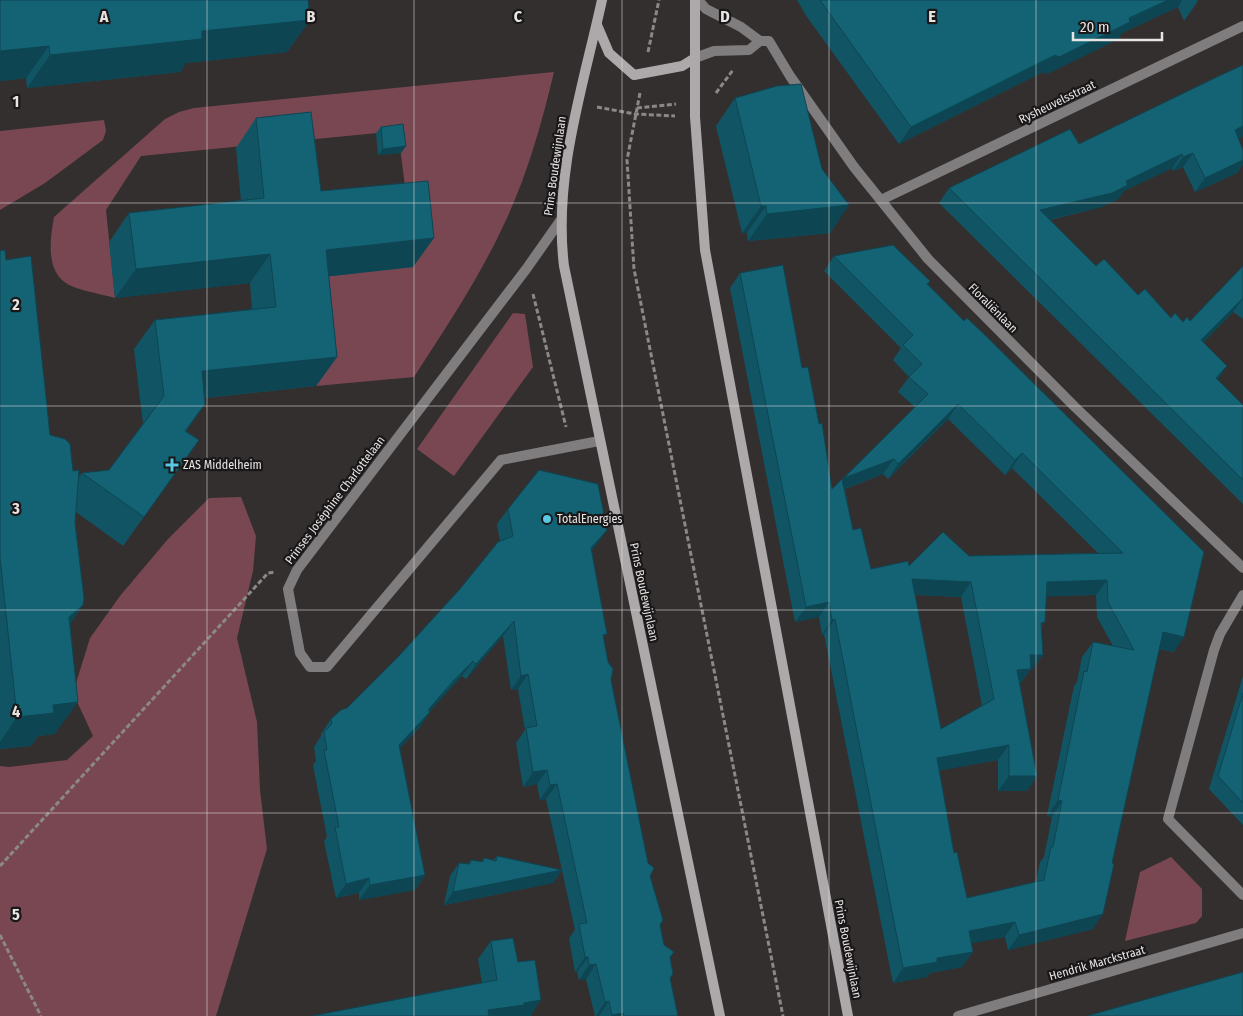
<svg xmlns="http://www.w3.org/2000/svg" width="1243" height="1016" font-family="'Fira Sans Condensed',sans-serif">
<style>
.green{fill:#794751}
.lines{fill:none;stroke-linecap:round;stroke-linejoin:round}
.path{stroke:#8c8888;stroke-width:3;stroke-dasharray:5 2.5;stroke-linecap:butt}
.minor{stroke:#807d7e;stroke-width:10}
.secondary{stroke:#ada9aa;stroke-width:10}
.wall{fill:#115565;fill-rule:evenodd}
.shaded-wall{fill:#0e4552}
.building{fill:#146375;stroke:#0e4552;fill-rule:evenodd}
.grid{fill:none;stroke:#e7e4e4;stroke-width:1;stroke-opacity:0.55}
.poi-dot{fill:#59c8e5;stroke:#191718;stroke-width:2}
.labels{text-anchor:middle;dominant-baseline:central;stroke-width:4.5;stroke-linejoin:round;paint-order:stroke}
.street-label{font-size:12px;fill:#e7e4e4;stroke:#191718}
.poi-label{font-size:12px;fill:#e7e4e4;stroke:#191718;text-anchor:start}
.grid-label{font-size:16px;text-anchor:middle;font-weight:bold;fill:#e7e4e4;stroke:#191718;stroke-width:4.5;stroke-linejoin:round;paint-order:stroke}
</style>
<rect width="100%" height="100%" fill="#332f2f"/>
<g class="green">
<path d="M554,72C542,122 528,173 506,220C481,275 447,326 414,377L316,386L306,279L408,210L398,131L141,156L106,210L115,298C102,294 81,291 69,285C45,272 50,239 54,217L165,119L179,112L194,108Z"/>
<path d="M104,120L106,131L103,140L45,183L0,210V131Z"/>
<path d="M513,313L525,314L533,367L454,476L417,449Z"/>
<path d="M241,497L256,536L253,571L237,638L257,722L260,790L267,849L216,1016H0V766L9,767L67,760L93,736L73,693L90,638L120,596L168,539L209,498Z"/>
<path d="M1171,857L1202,889V916L1196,923L1125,941L1140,872Z"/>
</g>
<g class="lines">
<g class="path">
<path d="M648,52L659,0"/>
<path d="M640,93L627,160L634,269L783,1016"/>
<path d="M716,93L733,70"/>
<path d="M597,107L635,114L675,116"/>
<path d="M637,108L676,104"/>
<path d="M533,294L566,427"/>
<path d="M0,866L268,573L275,572"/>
<path d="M0,935L41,1016"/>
</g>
<g class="minor">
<path d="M698,0L706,9L741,27L760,41H769L790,76L854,167L928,259L1075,407L1243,568"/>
<path d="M695,58L714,51L749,50L760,41"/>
<path d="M881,200L1243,26"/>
<path d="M560,221L527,268L297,570L288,589L300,653L310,667H327L501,460L599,441"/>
<path d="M1243,595L1220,634L1214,650L1168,819L1243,895"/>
<path d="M958,1016L1243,933"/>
</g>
<g class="secondary">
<path d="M602,0C583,87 553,176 564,266L720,1016"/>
<path d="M695,0V117L705,250L848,1016"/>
<path d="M597,25L609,53L634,75L682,66L695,58"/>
</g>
</g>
<g class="wall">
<path d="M0,0L310,20L287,52L186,63L180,72L27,88L26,78L0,81Z"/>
<path d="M797,0H1198L1196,4L1184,21L1178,7L1122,33L1118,39L1100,48L1047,74L1043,72L899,144L807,17Z"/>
<path d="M1243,65V137L1238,138L1243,150V164L1237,173L1195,192L1183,167L1173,171L1172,168L1124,191L1118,199L1102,207L1050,220L1096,266L1171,318L1183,322L1190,321L1243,266V319L1233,312L1203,343L1217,380L1243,405V504L939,203L949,188L1079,144Z"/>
<path d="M735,98L822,169L849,205L830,233L748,241L747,233H742L716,126Z"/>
<path d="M256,118L321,191L413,267L329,276L337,357L316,386L205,398V404L186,431L199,440L123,546L76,512L75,523L83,605L70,624L55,734L38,736L31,746L0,749V251L6,260L50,435L73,471L79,477L82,473L109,470L143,424L134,349L155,320L252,309L250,283L115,298L109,242L129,213L241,201L236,148Z"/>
<path d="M381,127L406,146L401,153L378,155L376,133Z"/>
<path d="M834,256L930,281L928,284L964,321L1204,552L1174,652L1159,649L1093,929L1008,950L1005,937L971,943L962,967L930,973L927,977L893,983L824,634L822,635L819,617L795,622L730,288L740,273L802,368L832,489L915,407L898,392L909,377L893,360L901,348L824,271ZM948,419L1005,475L1012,468L1098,553L969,556L909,566L871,569L853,530L845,489L883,474L888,479ZM915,595L961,597L982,706L941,729ZM1096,595L1097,617L1113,646L1093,642L1082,657L1077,682L1074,686L1047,816L1052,817L1044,857L1040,862L1036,882L967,898L954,853L939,770L998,760V791H1027L1037,776L1020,684L1030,670H1032L1042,626L1046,596Z"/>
<path d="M508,509L607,530L592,550L603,640L664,945L670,957V978L678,1016H595L586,979L579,980L577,972H575L569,938L575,930L562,870L553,883L444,905L450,876L459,863L468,864L471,860L481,862L484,858L494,860L497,856L562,870L546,799L540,800L537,784L523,787L516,743L525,730L518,689L511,690L503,636L466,679L462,676L444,695L429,712L420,727L400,748L425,875L415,890L359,900V893L336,898L324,841L327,837L313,765L316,761L314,747L321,736V734L331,719L347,708L398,657L460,589L500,541L497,524Z"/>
<path d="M1243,676V825L1209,789Z"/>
<path d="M491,941L518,962L531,1016L482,983L478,959Z"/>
</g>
<g class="shaded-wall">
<path d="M1168,0H1182L1178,7L1122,33L1118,39L1100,48L1047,74L1043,72L899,144L911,127Z"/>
<path d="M310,20L287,52L186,63L180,72L27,88L50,55L202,31Z"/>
<path d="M49,46L26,78L0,81V51Z"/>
<path d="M1243,126V137L1225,144L1235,130Z"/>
<path d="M406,146L401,153L378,155L383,149Z"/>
<path d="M1193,153L1183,167L1173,171L1183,157Z"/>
<path d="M1182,154L1172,168L1124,191L1118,199L1102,207L1030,224L1040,210L1126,181Z"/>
<path d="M1243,160V164L1237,173L1195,192L1205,178Z"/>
<path d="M849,205L830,233L748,241L767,214Z"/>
<path d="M761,206H766L747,233H742Z"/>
<path d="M434,238L413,267L306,279L326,250Z"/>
<path d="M270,254L250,283L115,298L136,269Z"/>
<path d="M1243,298L1233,312L1191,355L1201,340Z"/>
<path d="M337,357L316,386L182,400L202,371Z"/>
<path d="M1227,366L1217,381L1216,378Z"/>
<path d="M958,404L948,419L888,479L898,464Z"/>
<path d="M1022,453L1012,468L1005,475L1015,460Z"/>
<path d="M894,459L883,474L833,493L844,478Z"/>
<path d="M607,530L597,544L581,563L591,548Z"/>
<path d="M912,579L971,582L961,597L901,594Z"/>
<path d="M1107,580L1096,595L1036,597L1047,582Z"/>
<path d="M829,602L819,617L795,622L806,607Z"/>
<path d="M83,605L60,637L69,617Z"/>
<path d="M835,619L824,634L822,635L832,620Z"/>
<path d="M514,621L503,636L466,679L476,664Z"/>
<path d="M1163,632L1184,637L1174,652L1153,647Z"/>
<path d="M1030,655H1043L1032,670H1030L1020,684L1006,685L1017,670Z"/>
<path d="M473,661L462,676L418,725L428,710Z"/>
<path d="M528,674L518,689L511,690L521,676Z"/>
<path d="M78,702L55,734L38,736L31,746L0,749V742L17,717L53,705Z"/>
<path d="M430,712L420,727L389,760L399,745Z"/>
<path d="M1009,745L998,760L927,773L937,758Z"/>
<path d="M547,770L537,784L523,787L533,772Z"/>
<path d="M1009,776H1037L1027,791H998Z"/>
<path d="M557,784L546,799L540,800L550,785Z"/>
<path d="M1058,800L1062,801L1052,817L1047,816Z"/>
<path d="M562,870L553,883L444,905L453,892Z"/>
<path d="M425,875L415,890L359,900L370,885Z"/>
<path d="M369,878L359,893L336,898L346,884Z"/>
<path d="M1103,914L1093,929L1008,950L1019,935Z"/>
<path d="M1015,922L1005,937L958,946L969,931Z"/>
<path d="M973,952L962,967L930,973L927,977L893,983L903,968L937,958Z"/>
<path d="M585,957H588L577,972H575Z"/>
<path d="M596,964L586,979L579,980L589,965Z"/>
<path d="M541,1000L531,1016H484L488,1010Z"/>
<path d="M609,1001L599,1016H596L605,1002Z"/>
<path d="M623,1013L621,1016H611L612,1015Z"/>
</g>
<g class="building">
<path d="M0,0H308L310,20L202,31V39L50,55L49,46L0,51Z"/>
<path d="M820,0H1168L1129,18L1130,22L1112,31L1059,57L1055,55L911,127Z"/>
<path d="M1243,65V126L1235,130L1243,150V160L1205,178L1193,153L1183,157L1182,154L1126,181L1128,185L1112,193L1040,210L1096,266L1104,259L1138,295L1145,289L1171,318L1175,313L1183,322L1187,317L1190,321L1243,266V298L1201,340L1227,366L1216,378L1243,405V480L949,188L1070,129L1079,144L1221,75Z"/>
<path d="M801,84L822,169L849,205L767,214L766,206H761L735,98L777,86Z"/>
<path d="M311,112L321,191L428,181L434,238L326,250L337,357L202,371L205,404L185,431L199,440L144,517L82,473L109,470L164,396L155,320L276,307L270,254L136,269L129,213L264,198L256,118Z"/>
<path d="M403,124L406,146L383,149L381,127Z"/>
<path d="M893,245L930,281L927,284L964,321L967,318L987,337L1204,552L1184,637L1163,632L1112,863L1114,864L1103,914L1019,935L1015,922L969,931L973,952L937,958V962L903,968L835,619L832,620L829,602L806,607L740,273L783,265L802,368L808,367L819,424L822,423L832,489L842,479L853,530L861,528L871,569L908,561L909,566L943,532L969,556L1123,553L1022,453L1015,460L958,404L898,464L894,459L844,478L928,394L909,377L922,364L903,345L913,335L834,256ZM912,579L971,582L994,699L941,729ZM1107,580L1108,602L1134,650L1093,642L1087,672L1084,671L1058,800L1062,801L1053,847H1051L1044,880L967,898L957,852L954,853L937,758L1009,745V776H1037L1017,670L1031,669L1030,655H1043L1041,623L1045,622L1047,582Z"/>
<path d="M5,250L6,260L31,256L50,435L65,439L70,444L73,471L79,470L75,523L84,598L83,605L69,617L78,702L53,705L54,713L17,717L0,557V251Z"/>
<path d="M539,470L598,484L607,530L591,548L607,634L603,635L608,662L613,669L611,680L648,863L654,868L650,876L663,920L660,925L664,945L674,952L670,957L673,974L670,978L678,1016H624L623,1013L612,1015L609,1001L605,1002L596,964L589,965L588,957H585L579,924L587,923L557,784L550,785L547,770L533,772L526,728L537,726L528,674L521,676L514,621L476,664L473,661L454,680L428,710L430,712L399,745L425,875L370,885L369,878L346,884L335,827H339L324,750H327L324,732L332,724L331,719L341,710L347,708L398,657L460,589L498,542L513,536L508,509Z"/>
<path d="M1243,693V803L1218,776Z"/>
<path d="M497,856L562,870L453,892L459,863L470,864L471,860L483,862L484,858L496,861Z"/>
<path d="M513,938L518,962L535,960L541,1000L524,1003V1005L488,1010L489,1016H312L497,980L491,941Z"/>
<path d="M1243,972V1016H1087Z"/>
</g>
<path class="grid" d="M207,0V1016M414,0V1016M622,0V1016M829,0V1016M1036,0V1016M0,203H1243M0,406H1243M0,610H1243M0,813H1243"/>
<g class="poi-dot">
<path d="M169.5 457.5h5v5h5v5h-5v5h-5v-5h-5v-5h5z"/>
<circle cx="547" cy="519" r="5"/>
</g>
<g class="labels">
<g class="street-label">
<text transform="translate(1057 102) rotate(-26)">Rysheuvelsstraat</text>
<text transform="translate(555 166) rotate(-82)">Prins Boudewijnlaan</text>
<text transform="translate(993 308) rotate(45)">Floraliënlaan</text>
<text transform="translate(335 500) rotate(-53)">Prinses Joséphine Charlottelaan</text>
<text transform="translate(644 592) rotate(78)">Prins Boudewijnlaan</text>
<text transform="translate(848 949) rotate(79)">Prins Boudewijnlaan</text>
<text transform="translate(1097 963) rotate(-16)">Hendrik Marckstraat</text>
</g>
<g class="poi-label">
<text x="183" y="465">ZAS Middelheim</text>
<text x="557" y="519">TotalEnergies</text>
</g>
</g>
<g class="grid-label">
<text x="104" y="22">A</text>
<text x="311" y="22">B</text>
<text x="518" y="22">C</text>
<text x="725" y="22">D</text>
<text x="932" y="22">E</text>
<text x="16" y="107">1</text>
<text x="16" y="310">2</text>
<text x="16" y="514">3</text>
<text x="16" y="717">4</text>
<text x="16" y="920">5</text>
</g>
<path d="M1073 32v8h89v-8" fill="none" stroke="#e7e4e4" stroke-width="2.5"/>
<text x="1080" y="32" font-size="15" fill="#e7e4e4" stroke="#191718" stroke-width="4" paint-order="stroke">20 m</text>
</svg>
